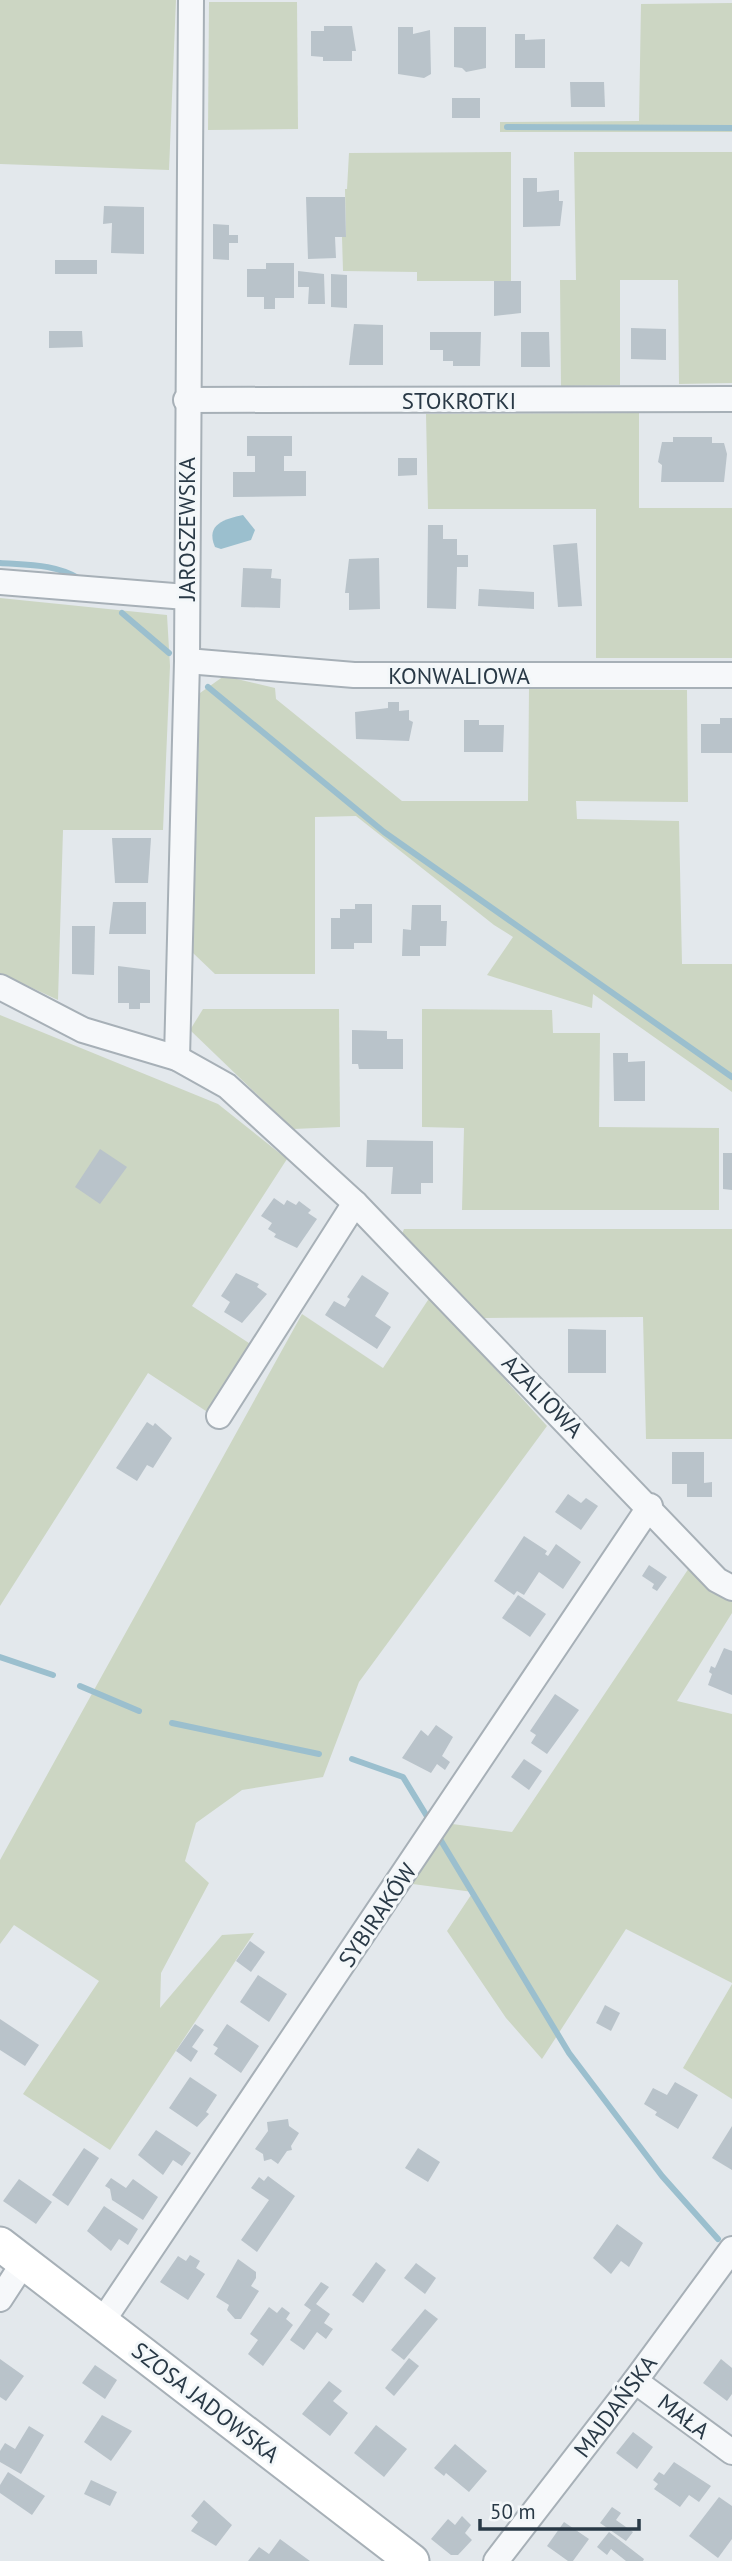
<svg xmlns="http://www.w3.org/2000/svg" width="732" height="2561" font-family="'PT Sans',sans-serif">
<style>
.green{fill:#ccd6c3}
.water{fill:#9bbfce}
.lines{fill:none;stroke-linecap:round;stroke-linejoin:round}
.stream{stroke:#9bbfce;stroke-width:6}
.building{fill:#b9c3ca}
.street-casing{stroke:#a7b0b7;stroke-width:28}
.secondary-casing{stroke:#a7b0b7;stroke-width:37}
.street{stroke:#f6f8fa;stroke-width:24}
.secondary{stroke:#fff;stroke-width:33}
.labels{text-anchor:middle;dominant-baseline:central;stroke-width:6;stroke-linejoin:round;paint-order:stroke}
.street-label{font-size:23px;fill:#293946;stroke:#f3f7f9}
</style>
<rect width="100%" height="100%" fill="#e3e8ec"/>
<g class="green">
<path d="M0,0H176L169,170L0,164Z"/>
<path d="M209,2H297L298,129L208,130Z"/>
<path d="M732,3V132H500V122L639,121L641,4Z"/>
<path d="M511,152V281H417V272L343,271L342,237L346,236L345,189H347L349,153Z"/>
<path d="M574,152H732V383L679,384L678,280H620V385L561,386L560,280H576Z"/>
<path d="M639,413V508H732V658H596V509H428L426,414Z"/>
<path d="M0,598L167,615L170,666L163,830H63L58,1000L0,973Z"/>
<path d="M224,676L275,688L276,699L402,801H528L529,689L687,690L688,802L576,801L577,819L679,821L682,964H732V1092L593,994L592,1008L487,975L513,937L494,925L356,816L315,817V974H215L193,953L200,693Z"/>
<path d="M203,1009H339L340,1127L293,1129L190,1030Z"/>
<path d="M422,1009L552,1010L553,1033H600L599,1127L719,1128V1210H462L464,1128L422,1127Z"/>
<path d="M0,1015L218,1104L287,1159L192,1306L252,1345L209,1413L148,1373L0,1606Z"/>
<path d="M404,1229H732V1439H646L643,1317L484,1318L402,1234Z"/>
<path d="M430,1297L547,1426L359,1682L323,1777L242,1790L196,1823L185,1861L209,1883L161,1973L160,2008L222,1935L254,1933L110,2150L23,2094L99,1981L14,1925L0,1944V1860L302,1314L383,1368Z"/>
<path d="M691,1565L732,1601V1613L677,1701L732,1714V1983L626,1929L542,2059L506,2018L447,1931L473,1892L405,1883L445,1823L512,1832Z"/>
<path d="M732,1984V2099L683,2068Z"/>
</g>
<path class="water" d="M243,515L255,530L251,540L221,549L215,547C205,524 225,519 243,515Z"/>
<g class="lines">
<g class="stream">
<path d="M507,127L732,128"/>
<path d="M0,563C28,565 56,564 80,579"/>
<path d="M122,613L169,653"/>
<path d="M208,687L384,832L732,1077"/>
<path d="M0,1657L53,1675"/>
<path d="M80,1686L139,1711"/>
<path d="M172,1723L319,1754"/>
<path d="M352,1759L403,1777L428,1818"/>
<path d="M440,1839L569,2053L662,2176L718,2239"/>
</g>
</g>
<g class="building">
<path d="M324,26H352L356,51H352V61H323V57L311,56V31H324Z"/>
<path d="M398,27H413V34L430,30L431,74L424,78L398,74Z"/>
<path d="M454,27H486V68L466,72L462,68L454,67Z"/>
<path d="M515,34H525V40L545,39V68H515Z"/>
<path d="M570,82H604L605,107H571Z"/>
<rect x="452" y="98" width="28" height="20"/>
<path d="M523,178H537V192L559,190V201H563L560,226L523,227Z"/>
<path d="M306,197H345L346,237H335L336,258L308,259Z"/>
<path d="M104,206L144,207V254L111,253L112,223L103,224Z"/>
<path d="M213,224L229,225V235H238V243H229V260L213,259Z"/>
<rect x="55" y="260" width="42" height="14"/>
<path d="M266,263H294V298H275V309H264V297H247V269H266Z"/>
<path d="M298,271L324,274L325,304H308L309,287H298Z"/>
<path d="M331,274L347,275V308L331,307Z"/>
<path d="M494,281H521V313L494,316Z"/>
<path d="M354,324L383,325V365H349Z"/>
<path d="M631,328L666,329V360L631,359Z"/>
<path d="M49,331H82L83,347L49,348Z"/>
<path d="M430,332H481L480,366H453V361H443V350H430Z"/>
<path d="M521,332H549L550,367H521Z"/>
<path d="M247,436H292V456H284V471H306V496L233,497V472H255V456H247Z"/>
<path d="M673,437H712V443H724L727,454L724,482H661L662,465L658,462L662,442H673Z"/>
<path d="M398,458H417V475L398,476Z"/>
<path d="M428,525H443V539H457V555H468V567H457L456,609L427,608Z"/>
<path d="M577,543L582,606L558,607L553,545Z"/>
<path d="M379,558L380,609L349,610V593H345L349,559Z"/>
<path d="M243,568L272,569L271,578L281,579L280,608L241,607Z"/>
<path d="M479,589L534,592V609L478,606Z"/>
<path d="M388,702H399V711L409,710V720L413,722L409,741L356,739L355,712L388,708Z"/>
<path d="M720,718H732V753H701V724H720Z"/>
<path d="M464,720H479V725H504L503,752H464Z"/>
<path d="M112,838H151L148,883H115Z"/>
<path d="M113,902H146V934H109Z"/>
<path d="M355,904H372V943H354V949H331V918H340V909H355Z"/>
<path d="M412,905H441V921H447L446,946H420V956H402L403,929L411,930Z"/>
<path d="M72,926H95L94,975L72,974Z"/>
<path d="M118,966L150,970V1003H140V1009H129V1003H118Z"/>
<path d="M352,1030L387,1031V1039H403V1069H359L358,1064H352Z"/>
<path d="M613,1053H628V1062L645,1061V1101H614Z"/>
<path d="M367,1140L433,1141V1183H421V1194H391L393,1167H366Z"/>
<path d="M100,1149L127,1167L100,1204L75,1187Z"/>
<path d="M723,1153H732V1190L723,1189Z"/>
<path d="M274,1198L284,1205L287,1200L296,1205L299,1201L311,1210L308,1213L317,1219L297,1248L274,1237L276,1234L268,1229L272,1223L261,1216Z"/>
<path d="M236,1273L259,1284L257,1287L267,1294L242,1323L224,1312L230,1302L221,1296Z"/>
<path d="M362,1275L389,1293L375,1316L391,1327L377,1349L325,1315L334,1301L345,1307L350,1299L347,1297Z"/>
<path d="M568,1329L606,1330V1373H568Z"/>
<path d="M147,1422L153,1426L155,1423L172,1438L153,1468L147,1465L137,1481L116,1468Z"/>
<path d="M672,1452H704V1483L712,1482V1497H687V1484H672Z"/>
<path d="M568,1494L581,1503L586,1498L598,1506L581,1530L555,1512Z"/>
<path d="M524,1536L547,1551L545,1554L548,1556L556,1544L581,1562L563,1589L539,1572L524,1595L517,1591L514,1595L494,1581Z"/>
<path d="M649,1565L667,1577L657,1591L652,1588L654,1584L642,1576Z"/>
<path d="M518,1595L546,1614L530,1637L502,1618Z"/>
<path d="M724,1648L732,1651V1695L708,1685L712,1674L709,1672L711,1666L715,1668Z"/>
<path d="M555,1694L579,1710L547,1754L531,1743L536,1735L530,1731Z"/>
<path d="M436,1725L453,1737L442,1756L450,1762L445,1770L437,1764L431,1773L402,1758L421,1730L428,1736Z"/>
<path d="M524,1759L542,1771L529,1790L511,1777Z"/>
<path d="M250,1941L265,1952L251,1972L236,1961Z"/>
<path d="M258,1975L287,1994L269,2022L240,2002Z"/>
<path d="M605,2005L620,2013L611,2031L596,2023Z"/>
<path d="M0,2019L39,2045L25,2066L0,2050Z"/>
<path d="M195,2024L204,2030L192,2047L198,2051L191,2062L176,2051Z"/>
<path d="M227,2024L259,2046L241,2073L214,2054L218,2048L213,2045Z"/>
<path d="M190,2077L217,2095L206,2112L209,2114L197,2127L169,2108Z"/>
<path d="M675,2082L698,2095L678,2129L655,2115L657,2112L644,2104L653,2088L667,2095Z"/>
<path d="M288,2119L289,2126L299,2133L291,2146L292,2150L287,2151L278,2164L271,2159L264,2161L263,2154L255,2149L268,2131L267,2122Z"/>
<path d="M732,2126V2170L712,2158Z"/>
<path d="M156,2130L191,2153L182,2166L173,2160L163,2175L138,2155Z"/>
<path d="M84,2148L99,2158L68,2206L52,2195Z"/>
<path d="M418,2148L440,2162L428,2182L405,2168Z"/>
<path d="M268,2176L295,2196L257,2252L241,2240L269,2200L251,2188L259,2177L264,2181Z"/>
<path d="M111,2178L126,2188L133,2179L158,2197L143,2220L112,2200L110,2189L105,2186Z"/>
<path d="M19,2179L52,2202L36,2224L3,2201Z"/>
<path d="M104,2206L138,2229L128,2245L119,2239L111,2251L87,2231Z"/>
<path d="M617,2224L643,2243L629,2267L621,2261L611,2274L593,2258Z"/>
<path d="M190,2255L200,2261L196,2268L205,2274L188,2300L160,2282L178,2256L186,2261Z"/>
<path d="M238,2259L256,2272V2278L251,2286L259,2291L241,2319H235L227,2310L229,2305L216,2297Z"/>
<path d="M376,2262L386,2270L363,2303L352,2295Z"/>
<path d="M416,2263L436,2278L425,2294L404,2278Z"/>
<path d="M321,2282L329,2287L316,2304L330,2314L324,2323L333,2329L326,2339L317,2332L304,2350L290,2340L311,2310L304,2305Z"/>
<path d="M269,2307L277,2313L282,2307L290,2313L286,2319L293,2325L263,2366L248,2354L258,2340L250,2334Z"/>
<path d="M425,2309L438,2319L404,2360L391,2350Z"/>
<path d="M409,2358L419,2366L394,2396L385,2388Z"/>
<path d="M0,2359L24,2376L6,2401L0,2397Z"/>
<path d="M721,2359L732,2368V2394L727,2401L703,2383Z"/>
<path d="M95,2365L117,2380L105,2399L82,2383Z"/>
<path d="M329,2381L342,2391L333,2401L348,2413L330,2436L302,2414Z"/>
<path d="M102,2415L132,2431L111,2461L84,2442Z"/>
<path d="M376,2425L407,2449L384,2477L354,2453Z"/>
<path d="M29,2426L44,2435L21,2474L0,2462V2451L5,2443L15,2449Z"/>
<path d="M633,2432L653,2447L637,2469L616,2453Z"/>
<path d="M455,2444L487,2471L469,2492L446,2473L444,2476L434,2468Z"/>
<path d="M674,2462L711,2486L699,2502L689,2495L680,2507L654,2489L658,2484L653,2480L659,2472L664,2475Z"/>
<path d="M8,2472L45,2496L32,2515L0,2493V2485Z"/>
<path d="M91,2480L117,2492L110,2506L84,2494Z"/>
<path d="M719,2497L732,2506V2539L718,2558L689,2536Z"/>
<path d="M204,2500L232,2525L216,2546L191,2531L198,2522L191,2516Z"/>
<path d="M612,2507L621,2513L616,2520L633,2532L626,2541L600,2523Z"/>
<path d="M462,2516L471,2525L465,2533L472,2540L458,2555H451L431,2539L448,2519L455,2525Z"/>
<path d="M564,2522L589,2539L573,2561H568L547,2546Z"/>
<path d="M609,2532L644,2559L643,2561H626L611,2549L607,2555L597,2547Z"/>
<path d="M280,2539L310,2561H248L259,2547L269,2554Z"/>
</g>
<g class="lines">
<defs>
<g id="street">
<path d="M186,400L732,399"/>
<path d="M0,582L186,597"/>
<path d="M187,661L354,675H732"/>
<path d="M0,987L83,1030L177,1058L227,1086L355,1203L717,1580L732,1588"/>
<path d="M177,1058L187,661L191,0"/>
<path d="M219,1416L355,1203"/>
<path d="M0,2299L24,2262"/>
<path d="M102,2322L650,1506"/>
<path d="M635,2381L732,2452"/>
<path d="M496,2561L635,2381L732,2249"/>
</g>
<path id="secondary" d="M0,2244L412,2561"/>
</defs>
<use href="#street" class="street-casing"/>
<use href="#secondary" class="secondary-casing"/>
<use href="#street" class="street"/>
<use href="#secondary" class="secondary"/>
</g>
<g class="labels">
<g class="street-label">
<text x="459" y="400">STOKROTKI</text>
<text transform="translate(186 529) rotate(-90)">JAROSZEWSKA</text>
<text x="459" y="675">KONWALIOWA</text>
<text transform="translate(543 1396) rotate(46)">AZALIOWA</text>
<text transform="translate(377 1915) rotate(-56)">SYBIRAKÓW</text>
<text transform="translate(206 2402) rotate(38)">SZOSA JADOWSKA</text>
<text transform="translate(615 2406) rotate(-53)">MAJDAŃSKA</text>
<text transform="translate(684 2416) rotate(37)">MAŁA</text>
</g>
</g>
<path d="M480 2519v10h159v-10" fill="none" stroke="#293946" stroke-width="3.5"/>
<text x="490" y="2519" font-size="21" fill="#293946" stroke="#f3f7f9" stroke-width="5" paint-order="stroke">50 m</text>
</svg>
